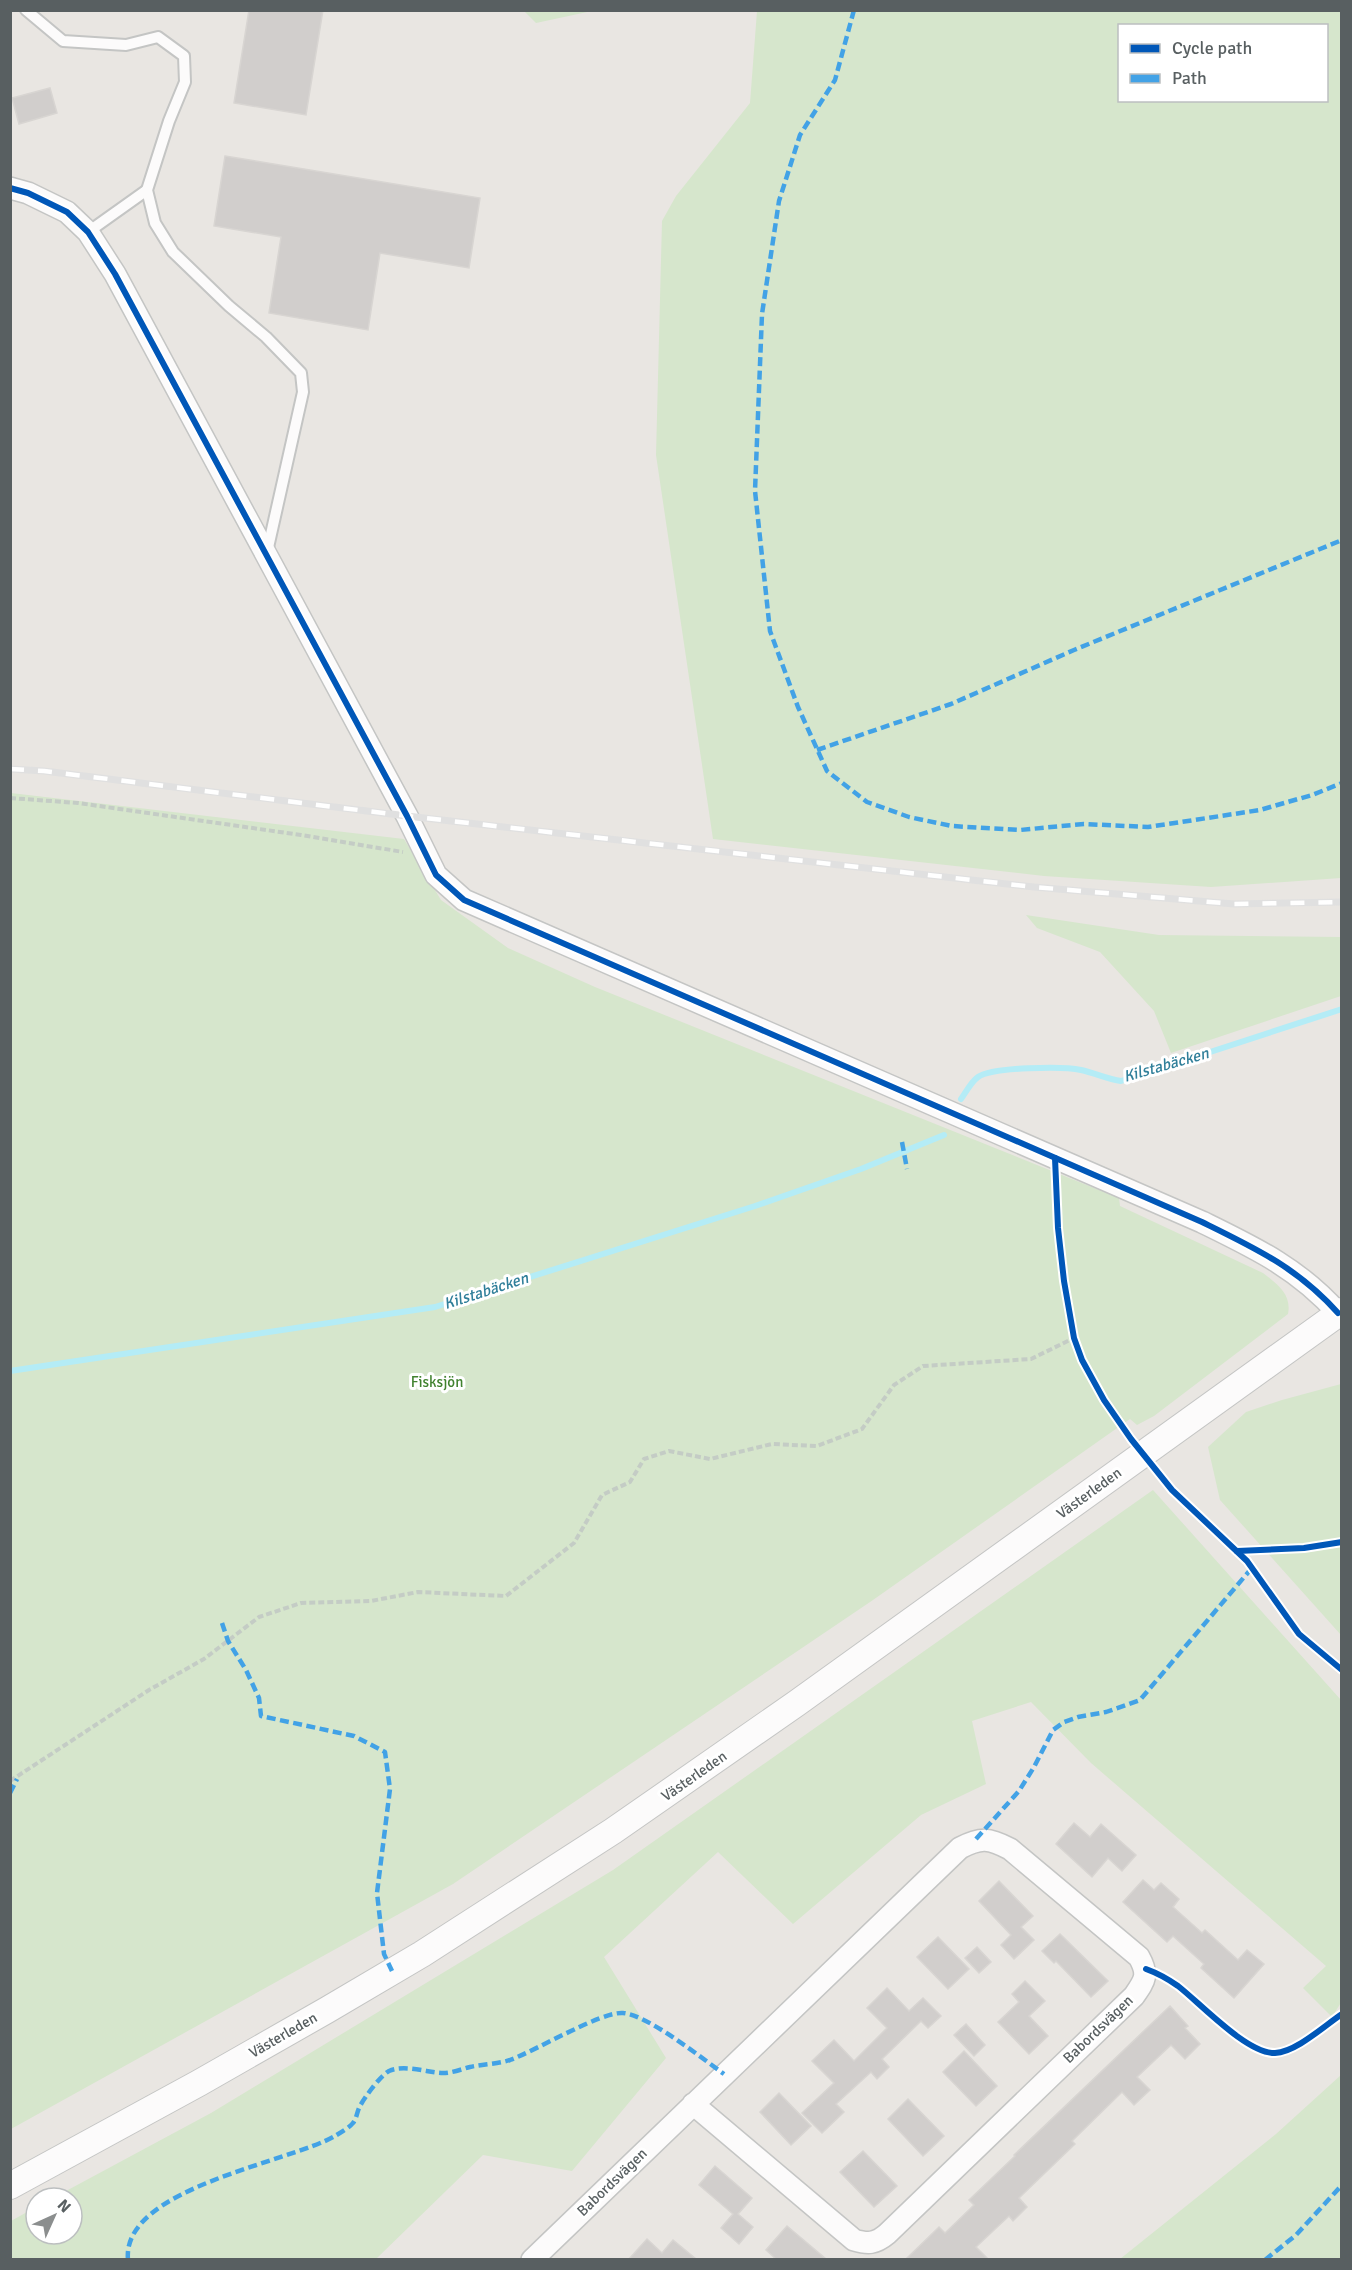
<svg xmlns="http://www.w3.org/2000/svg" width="1352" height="2270" font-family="Signika,sans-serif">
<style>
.green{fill:#d6e6cc;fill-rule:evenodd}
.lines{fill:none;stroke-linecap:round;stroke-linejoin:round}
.stream{stroke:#b4ecf6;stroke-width:6}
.building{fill:#d1cecc;stroke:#d8d5d2;stroke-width:1.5}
.service-casing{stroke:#c4c5c4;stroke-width:14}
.minor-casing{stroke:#c4c5c4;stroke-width:24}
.tertiary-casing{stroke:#c4c5c4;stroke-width:28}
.path{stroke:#c4ccc5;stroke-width:4;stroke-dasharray:6 3;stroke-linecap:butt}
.service{stroke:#fcfbfb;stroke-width:10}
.minor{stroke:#fcfbfb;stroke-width:21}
.tertiary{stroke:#fcfbfb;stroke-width:26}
.rail-casing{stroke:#e0e0e0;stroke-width:7}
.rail{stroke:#fff;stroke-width:4.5;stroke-dasharray:14;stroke-linecap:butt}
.quiet{stroke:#42a2e6;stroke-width:4.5;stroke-dasharray:9 4.5;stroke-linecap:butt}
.cycleway-casing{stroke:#fff;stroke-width:10}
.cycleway{stroke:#0057b8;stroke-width:6}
.labels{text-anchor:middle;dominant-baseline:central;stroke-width:6;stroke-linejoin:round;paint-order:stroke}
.park-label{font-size:15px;fill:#41822f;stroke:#fff}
.street-label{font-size:15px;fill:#585f61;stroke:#fff}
.water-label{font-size:16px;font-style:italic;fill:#307f9a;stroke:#fff}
</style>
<rect width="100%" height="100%" fill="#e9e6e2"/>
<g class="green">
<path d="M524,11H592L536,23Z"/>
<path d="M757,11H1341V878L1211,887L1044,876L713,839L656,455L662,221L676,196L750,103ZM1120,26H1326V100H1120Z"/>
<path d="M11,793L404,839L441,900L508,948L595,987L1119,1198L1120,1206L1263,1273C1277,1284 1292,1294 1288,1314L1154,1416L1137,1425L1130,1419L873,1600L453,1884L11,2129Z"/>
<path d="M1026,915L1159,935L1341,937V996L1171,1053L1154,1011L1100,952L1037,928Z"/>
<path d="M1341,1384V1635L1220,1500L1208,1447L1246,1412L1282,1400Z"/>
<path d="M1153,1490L1341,1700L1342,2001L1332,2017L1303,1988L1326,1966L1091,1763L1031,1702L972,1721L986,1784L921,1815L793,1924L718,1852L604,1957L666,2058L572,2171L483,2155L376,2259H11V2221L36,2207V2234H72V2198H53L211,2113L613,1870Z"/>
<path d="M1341,2075V2259H1120L1276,2134Z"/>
</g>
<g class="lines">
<g class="stream">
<path d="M961,1099C966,1092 971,1082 978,1077C993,1067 1063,1066 1081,1070C1095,1073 1107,1079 1121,1081L1342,1009"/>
<path d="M10,1371L435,1307L755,1206L861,1169L944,1135"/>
</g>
</g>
<g class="building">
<path d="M249,10H323L306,115L234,103Z"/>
<path d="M50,88L57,113L19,124L12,98Z"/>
<path d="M225,156L480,198L469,268L380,253L368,330L269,313L281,237L214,226Z"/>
<path d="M1074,1823L1090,1837L1101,1824L1136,1855L1122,1871L1108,1858L1092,1877L1056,1844Z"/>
<path d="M1143,1880L1154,1890L1161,1883L1179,1899L1173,1907L1202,1933L1205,1930L1238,1960L1247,1950L1264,1964L1234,1998L1201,1968L1204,1964L1173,1936L1167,1942L1123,1902Z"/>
<path d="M999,1881L1033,1916L1021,1927L1034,1940L1014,1959L1001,1945L1011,1935L979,1901Z"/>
<path d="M1060,1934L1108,1981L1091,1997L1056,1961L1054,1963L1042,1951Z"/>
<path d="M938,1937L969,1969L948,1989L917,1957Z"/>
<path d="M977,1947L991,1962L979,1973L965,1958Z"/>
<path d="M1025,1981L1045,2001L1029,2016L1048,2036L1029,2054L998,2022L1019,2002L1012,1994Z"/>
<path d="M887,1988L909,2011L923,1998L941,2016L928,2028L921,2021L882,2059L889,2067L877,2079L871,2072L836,2104L844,2112L822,2133L802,2113L834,2083L812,2061L834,2040L854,2061L887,2028L867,2008Z"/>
<path d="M1170,2006L1188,2026L1185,2028L1200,2044L1185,2059L1171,2045L1137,2077L1150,2090L1134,2105L1122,2092L1072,2141L1075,2144L1019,2198L1027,2207L1013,2221L1009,2216L976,2247L988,2259H906L939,2227L945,2233L974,2205L969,2200L1015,2156L1014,2155Z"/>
<path d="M966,2024L985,2045L974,2056L954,2035Z"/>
<path d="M964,2051L997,2086L976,2106L943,2072Z"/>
<path d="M779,2093L811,2126L791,2145L760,2112Z"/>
<path d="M908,2099L944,2136L923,2156L888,2119Z"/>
<path d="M863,2151L897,2186L874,2207L840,2172Z"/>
<path d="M715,2166L752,2198L738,2214L753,2227L739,2244L721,2228L733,2214L699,2185Z"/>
<path d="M787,2226L826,2259H776L766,2250Z"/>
<path d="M647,2239L662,2253L673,2240L696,2259H629Z"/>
</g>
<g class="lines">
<defs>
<g id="service">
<path d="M26,10L63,41L126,45L158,37L184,56L185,82L169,121L147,190L155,223L173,252L229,306L266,337L301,373L303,392L267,552"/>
<path d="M88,232L147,190"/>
</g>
<g id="minor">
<path d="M10,188L28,193L67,212L88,232L115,274L407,816L436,875L464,900L1202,1222C1255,1248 1298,1268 1338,1313"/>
<path d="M532,2260L960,1848C981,1837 989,1838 1010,1849L1139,1957C1149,1975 1145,1980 1134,1996L887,2234C875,2244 868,2244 854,2240L693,2104"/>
</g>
<path id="tertiary" d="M10,2186L199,2083L327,2010L422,1954L613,1831L797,1703L1342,1311"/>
</defs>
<use href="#service" class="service-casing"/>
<use href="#minor" class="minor-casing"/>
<use href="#tertiary" class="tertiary-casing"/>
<g class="path">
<path d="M10,798L78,803L301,835L403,852"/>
<path d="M10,1781L149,1690L204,1659L259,1617L301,1603L371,1601L418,1592L506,1596L574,1543L602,1495L630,1482L644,1459L669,1451L710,1459L772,1444L817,1446L862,1429L894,1385L923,1366L1031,1359L1074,1338"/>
</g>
<use href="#service" class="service"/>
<use href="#minor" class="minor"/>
<use href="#tertiary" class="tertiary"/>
<defs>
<path id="rail" d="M10,769L44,771L407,816L1034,887L1234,904L1342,902"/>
</defs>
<use href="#rail" class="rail-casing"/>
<use href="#rail" class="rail"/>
<g class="quiet">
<path d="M854,10L835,80L800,135L779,201L762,314L755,491L770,631L798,707L827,771L867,802L909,817L952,826L1020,830L1084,824L1148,827L1260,810L1312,795L1342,783"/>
<path d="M817,750L951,704L1074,650L1342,540"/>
<path d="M902,1142L907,1169"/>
<path d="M222,1623L228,1641L246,1670L259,1698L261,1716L354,1736L385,1752L390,1789L377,1893L384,1954L392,1971"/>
<path d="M10,1793L17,1779"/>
<path d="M976,1839L1019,1791L1034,1767L1053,1730L1064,1722L1078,1717L1106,1712L1140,1700L1251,1569"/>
<path d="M128,2260C121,2188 288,2163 335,2136C340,2133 350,2127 353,2123C357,2118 357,2111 360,2106C365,2097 380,2076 389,2071C405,2064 429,2073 443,2073C452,2073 462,2069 470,2067C483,2064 498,2064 510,2060C535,2051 602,2011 623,2013C648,2015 703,2059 724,2074"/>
<path d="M1265,2260L1296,2235L1342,2185"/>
</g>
<defs>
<g id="cycleway">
<path d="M10,188L28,193L67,212L88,232L115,274L407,816L436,875L464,900L1202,1222C1255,1248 1298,1268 1338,1313"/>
<path d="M1055,1158L1058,1228L1064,1281L1074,1338L1082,1360L1104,1400L1131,1439L1172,1490L1247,1561L1299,1634L1342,1670"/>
<path d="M1237,1551L1304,1548L1342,1542"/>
<path d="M1146,1969C1157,1973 1168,1979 1178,1986C1200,2003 1247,2054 1275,2053C1296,2052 1324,2026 1342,2014"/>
</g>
</defs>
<use href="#cycleway" class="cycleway-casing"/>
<use href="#cycleway" class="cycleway"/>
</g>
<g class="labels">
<g class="park-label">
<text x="437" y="1382">Fisksjön</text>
</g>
<g class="street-label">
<text transform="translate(1089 1493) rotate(-36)">Västerleden</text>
<text transform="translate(694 1776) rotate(-35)">Västerleden</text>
<text transform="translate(1098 2029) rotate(-44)">Babordsvägen</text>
<text transform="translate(283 2035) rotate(-30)">Västerleden</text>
<text transform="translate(612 2182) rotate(-44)">Babordsvägen</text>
</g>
<g class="water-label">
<text transform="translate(1166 1065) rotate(-16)">Kilstabäcken</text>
<text transform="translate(486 1291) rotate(-18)">Kilstabäcken</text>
</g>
</g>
<rect width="1352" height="2270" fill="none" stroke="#585f61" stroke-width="24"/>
<rect x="1118" y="24" width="210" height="78" fill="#ffffff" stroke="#bcbfc0" stroke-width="1.5"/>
<rect x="1130" y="44" width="30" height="9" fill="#0057b8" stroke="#bcbfc0" stroke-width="1.5"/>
<text x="1172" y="54" font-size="18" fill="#585f61">Cycle path</text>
<rect x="1130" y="74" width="30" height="9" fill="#42a2e6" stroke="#bcbfc0" stroke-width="1.5"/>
<text x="1172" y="84" font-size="18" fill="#585f61">Path</text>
<g transform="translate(54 2216) rotate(45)"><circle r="28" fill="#ffffff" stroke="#bcbfc0" stroke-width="1.5"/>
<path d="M0-4.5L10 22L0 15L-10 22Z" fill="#8b8e8e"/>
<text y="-9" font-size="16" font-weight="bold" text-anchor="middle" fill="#585f61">N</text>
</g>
</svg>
